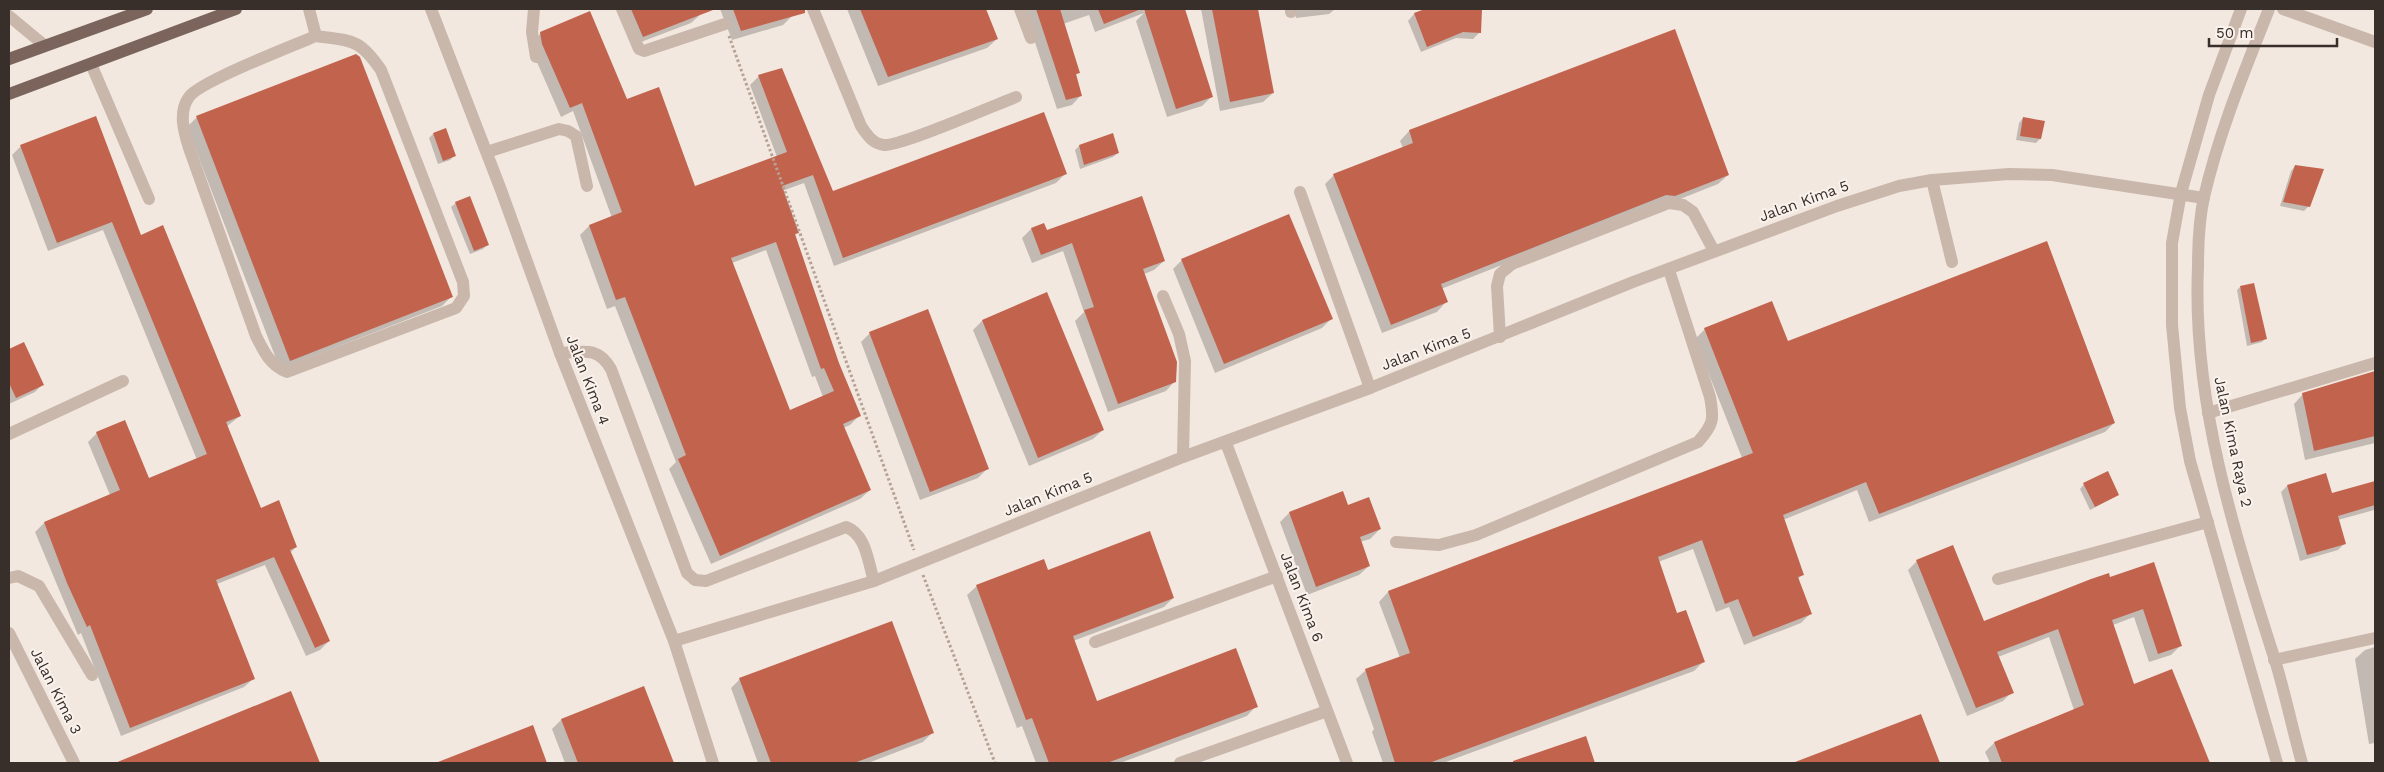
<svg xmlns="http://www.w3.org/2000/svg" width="2384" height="772" font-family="'Work Sans',sans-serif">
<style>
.shadow{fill:#0003;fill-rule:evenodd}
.building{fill:#c2634e;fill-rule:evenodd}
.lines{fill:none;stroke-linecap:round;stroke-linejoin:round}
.path{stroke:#b6a195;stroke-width:3;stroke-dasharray:2.5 2.5;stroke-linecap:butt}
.minor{stroke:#cab7ab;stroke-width:12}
.major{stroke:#7a645c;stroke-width:12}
.labels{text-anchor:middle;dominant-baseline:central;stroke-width:4;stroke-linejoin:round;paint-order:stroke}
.street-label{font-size:15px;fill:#382e2a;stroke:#faf2ec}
</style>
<rect width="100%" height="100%" fill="#f2e8df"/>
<g class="shadow">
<path d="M616,9H699L701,14L691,23L633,45Z"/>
<path d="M720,9H790L792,16L783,25L732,40Z"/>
<path d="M847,9H985L997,39L987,48L878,86Z"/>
<path d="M1024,9H1146L1143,12L1154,9H1184L1212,96L1202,106L1167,117L1136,21L1144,13L1095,32L1089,15L1063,24L1078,73L1075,76L1081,95L1072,105L1057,109Z"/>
<path d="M1201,9H1257L1273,93L1263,102L1220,111Z"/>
<path d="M1295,9H1335L1329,14L1296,18Z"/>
<path d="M1428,9H1481L1480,32L1473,39L1456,38L1421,52L1408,21L1414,14Z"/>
<path d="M1674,31L1728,175L1718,184L1665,205L1656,204L1441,289L1446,302L1437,312L1382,333L1325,184L1334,175L1403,148L1400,141L1409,131Z"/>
<path d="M541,33L627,100L695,187L777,157L750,85L759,76L833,192L1065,174L1056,183L834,266L804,183L782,191L797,233L794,236L838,363L859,416L850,425L843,428L870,490L860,499L711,564L669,469L676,462L615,306L607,309L580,235L589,226L612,218L573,111L561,117L533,53L532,43ZM766,250L812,377L815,376L823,397L789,411L732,263Z"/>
<path d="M356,55L451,297L442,306L280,369L187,127L196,118Z"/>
<path d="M2023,118L2040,139L2036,143L2016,140L2019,123Z"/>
<path d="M433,134L455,155L450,160L438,164L429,138Z"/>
<path d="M21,146L140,236L240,416L226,427L260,509L296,547L290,553L329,641L320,650L306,656L265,565L217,584L253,679L244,687L121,736L81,633L78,635L35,532L44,523L110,495L88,442L97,433L148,480L197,460L103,230L48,251L12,155Z"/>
<path d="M1079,146L1118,153L1113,157L1080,169L1075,150Z"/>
<path d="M2295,166L2309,206L2304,211L2280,206L2291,171Z"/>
<path d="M456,203L487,245L483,249L470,254L451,207Z"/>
<path d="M1043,224L1046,232L1164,261L1154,270L1144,274L1175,381L1166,391L1108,412L1075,321L1084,312L1063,251L1032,263L1022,238L1031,229Z"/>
<path d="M1182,260L1331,319L1322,328L1215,373L1173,269Z"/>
<path d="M2240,287L2265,339L2262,342L2247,346L2237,290Z"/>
<path d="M1046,294L1103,430L1093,439L1029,466L973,330L982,321Z"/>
<path d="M1772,303L1787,342L2114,423L2105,432L1869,522L1857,490L1783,520L1803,574L1797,580L1811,613L1801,623L1744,645L1729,607L1716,612L1693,549L1658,562L1676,614L1703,662L1694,671L1443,763H1383L1372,732L1374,729L1356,679L1366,670L1400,658L1379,602L1388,592L1742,458L1695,339L1705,329Z"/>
<path d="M870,333L987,469L978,478L920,500L861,342Z"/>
<path d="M23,344L42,385L35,392L9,404V350Z"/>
<path d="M2375,372V443L2305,460L2294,404L2303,394Z"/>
<path d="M2375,483L2374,510L2338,520L2344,544L2338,550L2300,561L2281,492L2287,486L2331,495Z"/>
<path d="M2084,484L2118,495L2090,510L2080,489Z"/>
<path d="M1347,507L1380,529L1370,539L1360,542L1369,566L1359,575L1307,595L1280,522L1289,513Z"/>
<path d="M1917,561L1984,622L2153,564L2180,646L2171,655L2149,662L2134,617L2113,625L2134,686L2171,671L2209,763H1990L1985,752L1994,743L2074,710L2049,637L1998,657L2012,692L2003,701L1967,716L1908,570Z"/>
<path d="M1048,571L1173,598L1164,607L1073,641L1096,702L1256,706L1247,716L1120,763H1036L1022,726L1017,728L967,595L977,586Z"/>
<path d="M2375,647V743L2369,744L2355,659L2365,650Z"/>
<path d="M740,679L932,733L923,742L868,763H758L731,688Z"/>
<path d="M643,688L672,763H565L552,729L561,720Z"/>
<path d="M290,693L318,763H120L122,761Z"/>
<path d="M1920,715L1939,763H1795Z"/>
<path d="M532,727L546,763H439Z"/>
<path d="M1585,737L1594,763H1511Z"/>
</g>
<g class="building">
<path d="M631,9H712L713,10L643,37Z"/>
<path d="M733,9H805V13L741,31Z"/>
<path d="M860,9H986L998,39L888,77Z"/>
<path d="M1036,9H1060L1080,73L1076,74L1082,96L1066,100Z"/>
<path d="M1098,9H1141L1104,24Z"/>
<path d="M1144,9H1185L1213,97L1176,109Z"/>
<path d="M1212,9H1258L1274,93L1230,102Z"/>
<path d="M1425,9H1482L1481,33L1463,32L1427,47L1414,13Z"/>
<path d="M590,11L627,99L659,87L695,186L787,152L758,75L782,68L833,191L1044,112L1067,174L843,258L813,175L782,186L799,233L795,234L839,363L861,416L843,424L871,490L720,556L678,459L686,455L625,297L616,300L589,225L622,212L582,103L570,108L542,44L540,32ZM776,242L821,369L824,368L834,391L790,410L731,258Z"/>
<path d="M1675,29L1729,175L1675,196L1666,195L1441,284L1448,302L1391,325L1333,174L1413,143L1409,130Z"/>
<path d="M356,54L360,57L453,297L290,361L196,116Z"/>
<path d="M96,116L141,235L163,225L241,416L226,422L261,508L279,500L297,547L290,550L330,641L315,648L274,557L216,580L255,679L130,728L90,625L87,627L67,583L44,522L120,490L96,432L125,420L149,478L207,454L112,222L57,243L20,145Z"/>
<path d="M2023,117L2045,121L2041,139L2020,136Z"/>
<path d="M446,128L456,156L443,161L433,133Z"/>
<path d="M1113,133L1119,153L1084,165L1079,145Z"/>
<path d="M2295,165L2324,169L2310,207L2283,202Z"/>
<path d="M470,196L489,245L474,251L455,202Z"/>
<path d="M1142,196L1165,261L1143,269L1177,362L1176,382L1118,404L1084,310L1094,307L1072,243L1041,255L1031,228L1044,223L1047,230Z"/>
<path d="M1289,214L1333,319L1224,364L1181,259Z"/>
<path d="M2047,241L2115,423L1879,514L1866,482L1783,515L1804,575L1798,577L1812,614L1753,637L1738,599L1725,604L1702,540L1658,557L1677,613L1686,610L1705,662L1429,763H1395L1365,669L1410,653L1388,591L1753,453L1704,328L1772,301L1788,341Z"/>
<path d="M2254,283L2267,339L2251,343L2240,286Z"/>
<path d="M1047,292L1104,430L1038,458L982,320Z"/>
<path d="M928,309L989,469L930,492L869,332Z"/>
<path d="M24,342L44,385L16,398L9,383V349Z"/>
<path d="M2375,371V436L2314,451L2302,393Z"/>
<path d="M2108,471L2119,495L2095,507L2083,483Z"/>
<path d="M2326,473L2332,493L2375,481V505L2338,516L2346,544L2307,555L2287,485Z"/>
<path d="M1343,491L1348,505L1369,497L1381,529L1360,537L1370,566L1316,587L1289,512Z"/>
<path d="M1150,531L1174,598L1073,636L1097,701L1236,648L1258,707L1107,763H1049L1032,718L1026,720L976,585L1044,559L1048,570Z"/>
<path d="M1953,545L1984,621L2091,579L2109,573L2110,577L2154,562L2182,646L2158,654L2143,609L2112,620L2134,684L2172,669L2210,763H2002L1994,742L2084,705L2058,629L1997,652L2014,693L1976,708L1916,560Z"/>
<path d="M892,621L934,733L854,763H771L739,678Z"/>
<path d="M644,686L674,763H578L561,719Z"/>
<path d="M291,691L320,763H115Z"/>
<path d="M1921,714L1940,763H1795V762Z"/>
<path d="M533,725L547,763H438V762Z"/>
<path d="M1586,736L1595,763H1513V761Z"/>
</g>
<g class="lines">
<g class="path">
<path d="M729,36L914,550"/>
<path d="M923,575L995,763"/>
</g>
<g class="minor">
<path d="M309,9L316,36"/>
<path d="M431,9L501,190L560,353L674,641L713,763"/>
<path d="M534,9L532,32L536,57"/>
<path d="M622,9L639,49L644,51L725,24"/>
<path d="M813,9L861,126C867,135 873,144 884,145C899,147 995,105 1016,97"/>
<path d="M1020,9L1031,38"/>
<path d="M1291,9V12"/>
<path d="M2241,9L2209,95L2181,193L2172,243V325L2180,408L2190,461L2277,763"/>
<path d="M2269,9C2245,70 2219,132 2204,197C2199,220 2198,244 2198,267C2192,401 2234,532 2274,657C2285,692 2292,728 2302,763"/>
<path d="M2283,9L2375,42"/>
<path d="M9,16L44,45"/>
<path d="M316,36C352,41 359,38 381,70L463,282L464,296L456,308L287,372C270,365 264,352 256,336L189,148C184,132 178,112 189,97C199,82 294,45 316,36Z"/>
<path d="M91,64L149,199"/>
<path d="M487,152L559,129L568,131L576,136L587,186"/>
<path d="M1932,180L1952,262"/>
<path d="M1300,192L1370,388"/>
<path d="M1163,296L1179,334L1185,361L1183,457"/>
<path d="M1500,337L1497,286L1500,274L1512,264L1669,203L1683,205L1693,212L1714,251"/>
<path d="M560,353C584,352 598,346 611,369L687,573L695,580L706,581L846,527C866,534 868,562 874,581"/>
<path d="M2208,413L2375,363"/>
<path d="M9,434L123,381"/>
<path d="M1226,443L1347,763"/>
<path d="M1396,542L1439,545L1476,535L1698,442C1714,424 1714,419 1710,397L1669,270"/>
<path d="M9,578L18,576L39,586L92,675"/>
<path d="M1998,579L2208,522"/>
<path d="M9,633L74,763"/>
<path d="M674,641L874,581L1183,457L1370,388L1633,282L1837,206L1899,186L1932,180L2009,174L2052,175L2204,198"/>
<path d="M1095,642L1277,576"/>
<path d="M2274,660L2375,638"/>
<path d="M1180,763L1327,711"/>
</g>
<g class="major">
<path d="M9,59L147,9"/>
<path d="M9,94L236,9"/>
</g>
</g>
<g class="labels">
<g class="street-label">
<text transform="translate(1804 201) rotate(-20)">Jalan Kima 5</text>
<text transform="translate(1426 349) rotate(-21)">Jalan Kima 5</text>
<text transform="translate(588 380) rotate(69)">Jalan Kima 4</text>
<text transform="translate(2233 442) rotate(78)">Jalan Kima Raya 2</text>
<text transform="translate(1048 494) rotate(-22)">Jalan Kima 5</text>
<text transform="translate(1302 597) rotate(69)">Jalan Kima 6</text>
<text transform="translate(56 691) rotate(63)">Jalan Kima 3</text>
</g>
</g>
<rect width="2384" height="772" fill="none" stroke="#382e2a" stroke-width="20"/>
<path d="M2209 38v8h128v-8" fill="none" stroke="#382e2a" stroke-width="2.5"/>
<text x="2216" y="38" font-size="15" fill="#382e2a" stroke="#faf2ec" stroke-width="4" paint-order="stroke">50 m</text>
</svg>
